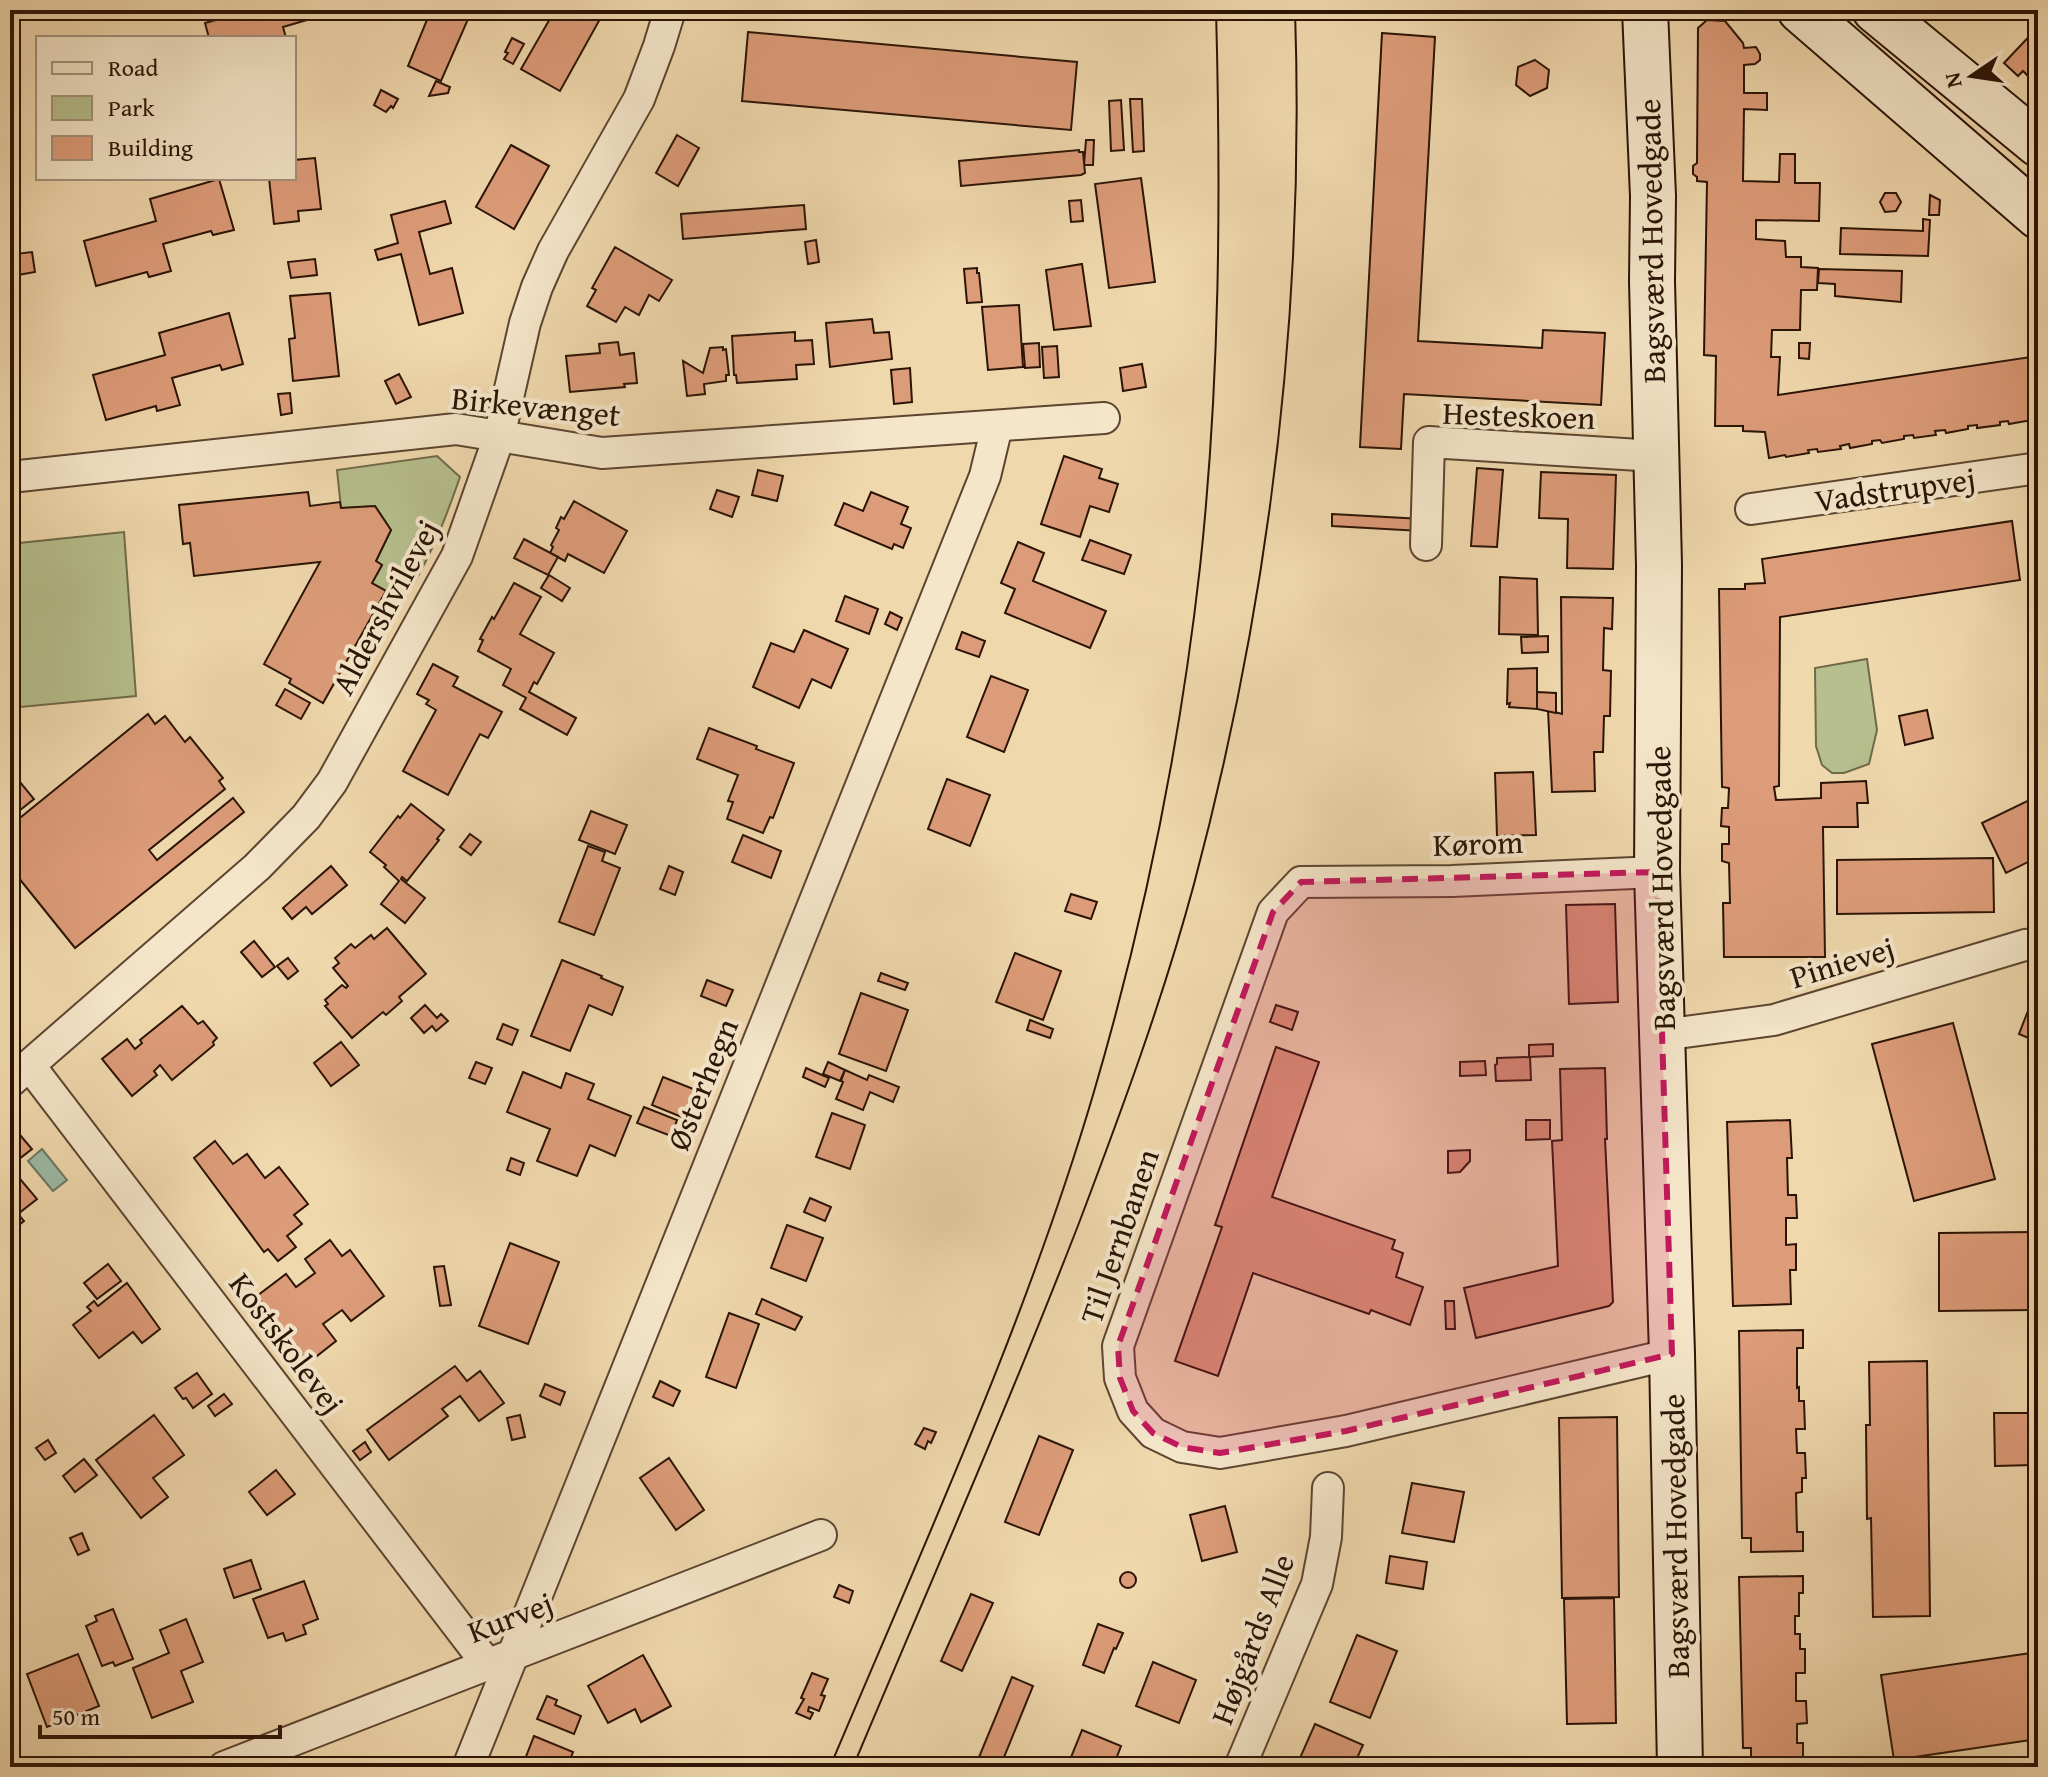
<svg xmlns="http://www.w3.org/2000/svg" width="2048" height="1777" font-family="'Gentium Book Plus',serif">
<style>
.green{fill:#b6bf8d;stroke:#706a4a;stroke-width:2}
.water{fill:#9bbba5;stroke:#6e7865;stroke-width:2}
.building{fill:#dd9c79;stroke:#2b1406;stroke-width:2}
.lines{fill:none;stroke-linecap:round;stroke-linejoin:round}
.street-casing{stroke:#5c4530;stroke-width:34}
.secondary-casing{stroke:#2b1406;stroke-width:48}
.street{stroke:#f5e6ca;stroke-width:30}
.secondary{stroke:#f5e6ca;stroke-width:44}
.tram{stroke:#2b1406;stroke-width:2}
.marked{fill:#c2185b;fill-opacity:0.2;stroke:#c2185b;stroke-width:6;stroke-dasharray:16 10;stroke-linejoin:round}
.labels{text-anchor:middle;dominant-baseline:central;stroke-width:8;stroke-linejoin:round;paint-order:stroke}
.street-label{font-size:32px;fill:#2b1406;stroke:#f5e6ca}
</style>
<rect width="100%" height="100%" fill="#f0d8ad"/>
<filter id="stains"><feTurbulence type="fractalNoise" baseFrequency=".0025" numOctaves="4"/><feColorMatrix values="0 0 0 0 .2 0 0 0 0 .09 0 0 0 0 .02 0 0 0 .5 -.17"/></filter>
<radialGradient id="worn" r=".72"><stop offset=".6" stop-color="#630" stop-opacity="0"/><stop offset="1" stop-color="#630" stop-opacity=".3"/></radialGradient>
<g class="green">
<path d="M437,456L460,477C445,520 433,551 410,590L386,591L372,583L382,565L376,561L391,530L375,506L341,508L337,470Z"/>
<path d="M124,532L136,696L10,708V544Z"/>
<path d="M1867,659L1877,730L1869,764L1844,773H1832L1822,765L1816,746L1815,668Z"/>
</g>
<path class="water" d="M42,1149L67,1180L53,1191L28,1161Z"/>
<g class="building">
<path d="M251,10H354V12L333,18L331,13L283,27L286,38H209L205,23Z"/>
<path d="M431,10H472L441,81L408,66Z"/>
<path d="M555,10H605L560,91L521,69Z"/>
<path d="M1707,20L1725,21L1743,43L1744,48L1756,47L1760,54V60L1755,64L1744,65V93H1767V110L1744,109L1743,181L1779,182L1780,154H1795V183H1820L1819,221L1756,220V239L1785,241L1786,257H1801V267L1818,268L1817,290H1801L1800,330H1772L1771,357H1780L1778,395L2038,356V416L2032,417V420L2009,424L2008,421L2000,422V425L1977,428V425L1968,426V429L1946,433L1945,430L1935,431L1936,435L1914,438L1913,435L1904,436V439L1882,443L1880,440L1872,441V444L1850,448L1849,444L1840,446L1841,449L1818,452L1817,449L1808,450L1809,453L1786,457L1785,455L1769,458L1765,432L1743,431V426H1715L1716,356L1704,355L1707,182L1697,181V177L1693,174V166L1697,163L1698,28Z"/>
<path d="M2038,27V86L2023,71L2018,76L2004,63Z"/>
<path d="M748,32L1077,62L1071,130L742,101Z"/>
<path d="M1382,33L1435,37L1418,341L1542,348L1543,330L1605,333L1601,405L1404,394L1401,449L1360,447Z"/>
<path d="M512,38L524,44L513,64L504,59L508,53L505,52Z"/>
<path d="M1535,60L1549,70L1547,88L1530,96L1516,85L1518,67Z"/>
<path d="M436,81L450,87L448,93L429,96Z"/>
<path d="M381,90L398,99L393,108L391,106L386,112L374,105Z"/>
<path d="M1130,99H1142L1144,151L1133,152Z"/>
<path d="M1121,100L1124,150L1111,151L1109,101Z"/>
<path d="M677,135L699,148L678,186L656,173Z"/>
<path d="M1086,140H1094L1093,165H1084Z"/>
<path d="M511,145L549,166L514,229L476,207Z"/>
<path d="M1079,150V152H1083L1085,173L1081,175L961,186L959,161Z"/>
<path d="M315,158L321,209L298,211L299,221L274,224L269,178H294V160Z"/>
<path d="M1141,178L1155,282L1109,288L1095,184Z"/>
<path d="M219,179L234,230L213,235L211,231L163,244L171,271L149,277L147,272L96,286L84,241L156,221L150,199Z"/>
<path d="M1885,193H1896L1901,202L1896,211L1885,212L1880,202Z"/>
<path d="M1930,195L1940,200L1939,215H1929Z"/>
<path d="M1081,200L1083,221L1071,222L1069,201Z"/>
<path d="M445,201L451,223L419,232L430,274L452,268L463,313L419,325L401,254L378,260L375,250L398,243L391,215Z"/>
<path d="M804,205L806,229L683,239L681,214Z"/>
<path d="M1923,219L1930,220L1928,256L1840,254L1841,228L1923,231Z"/>
<path d="M816,240L819,262L808,264L805,242Z"/>
<path d="M615,247L672,280L659,301L649,295L639,315L625,307L616,322L587,306L596,290L592,288Z"/>
<path d="M32,252L35,272L18,275L15,254Z"/>
<path d="M315,259L317,275L291,278L288,262Z"/>
<path d="M1082,264L1091,326L1054,330L1046,270Z"/>
<path d="M977,268V273H979L982,302L967,303L964,269Z"/>
<path d="M1819,269L1902,271L1901,302L1835,296V284L1818,283Z"/>
<path d="M330,293L339,376L293,381L289,339L295,338L290,296Z"/>
<path d="M1019,305L1023,367L988,370L982,307Z"/>
<path d="M229,313L243,364L222,370L220,365L172,378L180,405L157,411L156,406L106,420L93,375L165,355L159,333Z"/>
<path d="M872,319L874,333L889,332L892,359L830,367L826,323Z"/>
<path d="M795,332V341L812,340L814,364L796,365L797,379L737,383L736,375H734L732,336Z"/>
<path d="M618,342L620,355L634,353L637,383L624,384L625,387L570,392L566,356L600,353L599,344Z"/>
<path d="M1039,343L1040,367L1025,368L1023,344Z"/>
<path d="M1799,343H1810L1809,359L1799,358Z"/>
<path d="M1057,346L1059,377L1044,378L1042,347Z"/>
<path d="M723,347V350L726,349L729,375H726V381L704,384L705,394L687,396L683,361L703,373L710,348Z"/>
<path d="M1142,364L1146,387L1123,391L1120,368Z"/>
<path d="M910,368L912,402L894,404L891,370Z"/>
<path d="M399,374L411,397L396,404L385,381Z"/>
<path d="M290,393L292,413L281,415L278,394Z"/>
<path d="M1064,456L1102,469L1099,478L1118,484L1109,512L1090,506L1080,537L1041,524Z"/>
<path d="M1477,468L1503,470L1497,547L1471,546Z"/>
<path d="M758,470L783,476L777,501L752,495Z"/>
<path d="M1541,472L1616,475L1613,569L1567,568L1568,519L1539,518Z"/>
<path d="M717,490L739,497L732,517L710,509Z"/>
<path d="M308,492L310,506L340,502L341,508L375,506L391,530L376,561L382,565L372,583L386,591L323,703L289,683L291,679L264,664L320,562L194,576L190,543L183,544L179,505Z"/>
<path d="M871,492L908,507L901,524L911,528L903,548L894,544L892,549L835,525L844,503L863,511Z"/>
<path d="M574,501L627,531L604,573L568,554L565,561L550,553L553,547L551,545L559,530L556,528L561,517L564,519Z"/>
<path d="M1332,514L1422,519L1421,531L1332,526Z"/>
<path d="M2012,521L2020,580L1780,617L1779,786L1774,787L1776,800L1821,798V783L1866,781L1868,803H1857L1858,827H1823L1825,957H1724L1723,903H1730L1729,863L1722,861V844H1729V827L1721,826L1722,808H1728L1729,788L1722,787L1719,589H1745V584L1765,583L1762,559Z"/>
<path d="M524,539L558,557L548,575L514,558Z"/>
<path d="M1090,540L1131,555L1124,574L1082,560Z"/>
<path d="M1018,542L1044,553L1033,581L1106,611L1090,648L1005,613L1015,589L1001,583Z"/>
<path d="M549,575L570,588L562,601L541,588Z"/>
<path d="M1500,577L1537,579L1538,635L1499,634Z"/>
<path d="M514,583L541,597L520,634L554,653L537,684L534,682L529,692L576,718L567,735L520,709L526,698L503,685L511,669L478,651L483,640L480,639L492,617L494,619Z"/>
<path d="M845,596L878,609L869,634L836,621Z"/>
<path d="M1561,597L1613,598L1612,629L1604,628L1603,670L1611,671L1610,716H1604L1603,752H1594L1595,791L1552,792L1548,710L1562,714Z"/>
<path d="M890,612L902,618L897,630L885,624Z"/>
<path d="M804,630L848,649L831,688L812,679L799,708L753,687L771,643L794,652Z"/>
<path d="M962,632L985,641L979,657L956,649Z"/>
<path d="M1548,636V652L1522,653L1521,637Z"/>
<path d="M433,664L458,677L453,686L502,712L488,738L480,734L448,795L403,771L436,710L426,704L429,700L417,694Z"/>
<path d="M1537,668V709L1509,707L1510,703L1507,704L1508,669Z"/>
<path d="M991,676L1028,690L1004,752L967,737Z"/>
<path d="M285,689L310,703L301,719L276,705Z"/>
<path d="M1537,692L1556,693V713L1537,709Z"/>
<path d="M1927,710L1933,738L1905,745L1899,716Z"/>
<path d="M148,714L155,724L165,716L185,742L190,737L223,778L219,781L225,789L149,850L157,860L233,798L244,812L75,948L18,877L10,883V826Z"/>
<path d="M709,728L757,746L756,749L794,763L773,818L770,817L763,833L727,819L733,802L728,801L738,775L697,759Z"/>
<path d="M10,770L34,799L10,818Z"/>
<path d="M1533,772L1536,835L1497,836L1495,773Z"/>
<path d="M947,779L990,795L970,846L928,829Z"/>
<path d="M2038,796V857L2006,873L1982,823Z"/>
<path d="M411,804L444,830L437,839L439,840L407,881L402,877L401,879L425,898L405,923L381,904L399,881L384,867L386,865L370,852L398,816L400,818Z"/>
<path d="M591,811L627,825L615,854L579,840Z"/>
<path d="M470,834L481,842L471,855L460,847Z"/>
<path d="M743,835L781,851L771,878L732,862Z"/>
<path d="M588,846L605,852L602,861L620,868L594,935L559,922Z"/>
<path d="M1993,858L1994,912L1837,914V860Z"/>
<path d="M331,866L347,885L312,914L306,907L292,919L283,908Z"/>
<path d="M669,866L683,872L675,895L660,889Z"/>
<path d="M1071,894L1097,902L1091,919L1065,911Z"/>
<path d="M1615,904L1618,1002L1569,1004L1566,905Z"/>
<path d="M387,928L426,974L399,997L402,1001L386,1015L383,1012L352,1038L325,1006L328,1004L325,1000L342,985L346,988L348,986L333,968L339,963L335,958L351,944L355,948L371,935L374,939Z"/>
<path d="M254,941L275,967L262,977L241,952Z"/>
<path d="M1015,953L1061,971L1043,1020L996,1002Z"/>
<path d="M288,958L298,971L288,979L277,966Z"/>
<path d="M562,960L602,976L601,978L623,987L612,1015L589,1005L570,1051L531,1036Z"/>
<path d="M881,973L908,983L905,990L878,981Z"/>
<path d="M707,980L733,990L726,1006L701,996Z"/>
<path d="M861,993L908,1010L886,1071L839,1054Z"/>
<path d="M2033,998L2038,1000V1042L2019,1034Z"/>
<path d="M425,1005L437,1018L441,1014L448,1021L436,1031L432,1026L424,1033L411,1018Z"/>
<path d="M1276,1005L1298,1012L1292,1030L1270,1022Z"/>
<path d="M182,1006L198,1024L203,1021L217,1038L213,1042L214,1045L172,1080L160,1065L154,1071L157,1075L132,1096L102,1059L127,1039L135,1049L142,1043L140,1040Z"/>
<path d="M1030,1020L1053,1029L1050,1038L1027,1030Z"/>
<path d="M1953,1023L1995,1179L1914,1201L1872,1044Z"/>
<path d="M503,1024L518,1030L512,1045L497,1039Z"/>
<path d="M341,1042L359,1065L331,1086L314,1063Z"/>
<path d="M1553,1044V1056L1529,1057V1045Z"/>
<path d="M1276,1047L1319,1062L1272,1197L1395,1240L1392,1249L1403,1253L1396,1277L1423,1287L1410,1325L1371,1310L1369,1314L1253,1273L1218,1376L1175,1361L1222,1227L1215,1225Z"/>
<path d="M1530,1057L1531,1080L1496,1081L1495,1065L1497,1064V1058Z"/>
<path d="M1485,1061L1486,1075L1460,1076V1062Z"/>
<path d="M476,1062L492,1068L485,1084L469,1078Z"/>
<path d="M828,1062L845,1070L840,1081L823,1074Z"/>
<path d="M806,1068L829,1078L825,1087L803,1077Z"/>
<path d="M1605,1068L1607,1139H1605L1613,1302L1609,1306L1476,1338L1464,1288L1558,1266L1552,1141L1562,1140L1560,1069Z"/>
<path d="M845,1070L867,1080L869,1075L899,1087L893,1102L870,1092L863,1110L836,1099L843,1082L841,1081Z"/>
<path d="M523,1072L561,1088L566,1073L594,1084L588,1099L631,1116L615,1156L590,1145L577,1176L537,1161L550,1129L507,1112Z"/>
<path d="M663,1077L696,1090L684,1118L652,1105Z"/>
<path d="M644,1107L677,1120L671,1136L637,1123Z"/>
<path d="M832,1113L865,1125L850,1169L816,1157Z"/>
<path d="M1526,1120H1550V1139L1526,1140Z"/>
<path d="M1790,1120L1792,1158H1787L1788,1195H1796L1797,1218H1786V1245L1796,1244V1270H1790L1791,1304L1733,1306L1727,1122Z"/>
<path d="M20,1135L32,1149L19,1159L10,1148V1144Z"/>
<path d="M215,1141L233,1164L247,1154L265,1178L279,1167L308,1204L294,1215L302,1224L287,1236L296,1247L278,1261L268,1249L264,1252L194,1158Z"/>
<path d="M1470,1150V1161L1460,1172L1448,1173V1151Z"/>
<path d="M511,1158L524,1163L520,1175L507,1170Z"/>
<path d="M10,1167L37,1199L18,1214L24,1221L10,1232Z"/>
<path d="M810,1198L831,1207L825,1221L804,1212Z"/>
<path d="M787,1225L823,1238L806,1281L771,1268Z"/>
<path d="M2036,1232L2037,1310L1939,1311V1233Z"/>
<path d="M330,1240L342,1256L350,1250L384,1296L351,1321L342,1310L323,1324L336,1341L308,1363L257,1296L286,1274L296,1287L315,1273L305,1259Z"/>
<path d="M510,1243L559,1262L528,1344L479,1326Z"/>
<path d="M108,1264L121,1281L97,1299L84,1283Z"/>
<path d="M444,1266L451,1305L440,1306L434,1267Z"/>
<path d="M127,1283L160,1329L142,1343L133,1332L99,1358L73,1325L91,1311L87,1307L94,1301L98,1306Z"/>
<path d="M762,1299L802,1317L795,1330L756,1314Z"/>
<path d="M1445,1301H1454L1455,1329H1446Z"/>
<path d="M729,1313L759,1324L736,1388L706,1377Z"/>
<path d="M1803,1330V1348H1797V1388L1799,1387V1401H1804L1805,1429H1796L1797,1453H1805L1806,1478H1802V1492L1796,1493L1797,1532H1803V1551L1751,1552V1538H1742L1739,1331Z"/>
<path d="M1927,1361L1930,1616L1873,1617L1871,1518L1867,1519L1866,1425H1870L1869,1362Z"/>
<path d="M455,1366L467,1381L480,1371L504,1403L479,1421L460,1396L442,1409L448,1416L389,1460L367,1430Z"/>
<path d="M197,1373L212,1394L193,1408L186,1398L183,1399L175,1388Z"/>
<path d="M660,1381L680,1391L673,1406L653,1397Z"/>
<path d="M545,1384L565,1392L560,1405L540,1396Z"/>
<path d="M224,1394L232,1404L215,1416L208,1406Z"/>
<path d="M1994,1413H2038V1465L1995,1466Z"/>
<path d="M154,1415L184,1455L153,1478L168,1497L141,1518L96,1460Z"/>
<path d="M520,1415L525,1437L512,1440L507,1418Z"/>
<path d="M1617,1417L1619,1597L1562,1598L1559,1418Z"/>
<path d="M924,1428L936,1432L931,1443L928,1441L925,1449L915,1444Z"/>
<path d="M1039,1436L1073,1450L1039,1535L1005,1522Z"/>
<path d="M48,1440L56,1453L45,1460L36,1448Z"/>
<path d="M365,1442L371,1452L360,1460L353,1451Z"/>
<path d="M669,1458L704,1510L676,1530L640,1478Z"/>
<path d="M84,1459L97,1475L75,1492L63,1476Z"/>
<path d="M276,1470L295,1494L267,1515L249,1492Z"/>
<path d="M1412,1483L1464,1492L1454,1542L1402,1533Z"/>
<path d="M1225,1506L1237,1552L1202,1561L1190,1515Z"/>
<path d="M82,1533L89,1550L78,1555L70,1538Z"/>
<path d="M1390,1556L1427,1562L1423,1589L1386,1583Z"/>
<path d="M251,1560L261,1589L234,1598L224,1569Z"/>
<circle cx="1128" cy="1580" r="8"/>
<path d="M1803,1576V1593H1799V1616H1795V1634H1800V1649H1805V1673H1796V1701H1806L1807,1723L1797,1724V1743H1803V1761L1751,1762V1748H1743L1739,1577Z"/>
<path d="M304,1581L318,1619L303,1625L306,1634L286,1641L283,1633L268,1638L253,1599Z"/>
<path d="M839,1585L853,1591L849,1603L834,1597Z"/>
<path d="M971,1594L993,1603L962,1671L941,1661Z"/>
<path d="M1614,1598L1616,1723L1567,1724L1564,1599Z"/>
<path d="M113,1609L133,1659L115,1666L113,1662L102,1666L86,1626L97,1621L95,1616Z"/>
<path d="M186,1619L203,1662L181,1671L193,1702L152,1718L133,1668L169,1653L160,1630Z"/>
<path d="M1098,1624L1123,1633L1116,1649L1114,1648L1104,1673L1083,1665Z"/>
<path d="M1357,1635L1397,1651L1370,1718L1330,1702Z"/>
<path d="M2038,1652V1739L1894,1760L1881,1675Z"/>
<path d="M78,1654L99,1706L47,1727L27,1674Z"/>
<path d="M643,1655L671,1706L641,1722L635,1709L608,1723L588,1686Z"/>
<path d="M1153,1662L1196,1680L1179,1723L1136,1706Z"/>
<path d="M812,1673L828,1679L821,1695L825,1696L819,1711L809,1707L808,1711L813,1713L810,1719L796,1713L804,1699L801,1698Z"/>
<path d="M1012,1677L1033,1686L1000,1767H989L977,1762Z"/>
<path d="M547,1696L557,1700L555,1705L581,1716L574,1734L537,1719Z"/>
<path d="M1315,1724L1363,1745L1353,1767H1296Z"/>
<path d="M1082,1730L1121,1746L1113,1767H1067Z"/>
<path d="M534,1736L573,1752L567,1767H522Z"/>
</g>
<g class="lines">
<defs>
<g id="street">
<path d="M10,477L456,429L602,453L1104,418"/>
<path d="M1751,509L2038,468"/>
<path d="M1426,545L1429,442L1656,456"/>
<path d="M1657,872L1452,881L1301,882L1273,912L1118,1346L1120,1378L1133,1411L1153,1433L1182,1447L1220,1453L1346,1431L1672,1354"/>
<path d="M1663,1035L1774,1020L2025,945L2038,944"/>
<path d="M30,1066L487,1664"/>
<path d="M10,1082L257,867L306,817L332,782L457,556L499,437L525,323L537,287L553,251L639,99L659,46L670,10"/>
<path d="M224,1767L821,1535"/>
<path d="M468,1767L985,476L997,426"/>
<path d="M1240,1767L1317,1584L1326,1537L1328,1488"/>
</g>
<g id="secondary">
<path d="M1645,10L1653,196L1652,281L1659,565L1657,872L1672,1354L1680,1767"/>
<path d="M1800,10L2038,216"/>
<path d="M1875,10L2038,144"/>
</g>
</defs>
<use href="#street" class="street-casing"/>
<use href="#secondary" class="secondary-casing"/>
<use href="#street" class="street"/>
<use href="#secondary" class="secondary"/>
<g class="tram">
<path d="M830,1767C923,1546 1025,1325 1093,1095C1144,922 1180,746 1200,567C1220,382 1221,196 1216,10"/>
<path d="M853,1767C929,1586 1008,1406 1079,1223C1121,1112 1163,999 1194,884C1271,596 1305,308 1295,10"/>
</g>
</g>
<path class="marked" d="M1657,872L1672,1354L1346,1431L1220,1453L1182,1447L1153,1433L1133,1411L1120,1378L1118,1346L1273,912L1301,882Z"/>
<g class="labels">
<g class="street-label">
<text transform="translate(1651 241) rotate(-91)">Bagsværd Hovedgade</text>
<text transform="translate(536 406) rotate(6)">Birkevænget</text>
<text transform="translate(1519 415) rotate(2)">Hesteskoen</text>
<text transform="translate(1895 489) rotate(-8)">Vadstrupvej</text>
<text transform="translate(385 607) rotate(-62)">Aldershvilevej</text>
<text transform="translate(1478 843) rotate(-2)">Kørom</text>
<text transform="translate(1661 888) rotate(-91)">Bagsværd Hovedgade</text>
<text transform="translate(1842 962) rotate(-17)">Pinievej</text>
<text transform="translate(702 1084) rotate(-68)">Østerhegn</text>
<text transform="translate(1119 1236) rotate(-71)">Til Jernbanen</text>
<text transform="translate(287 1343) rotate(53)">Kostskolevej</text>
<text transform="translate(1675 1536) rotate(-91)">Bagsværd Hovedgade</text>
<text transform="translate(510 1617) rotate(-21)">Kurvej</text>
<text transform="translate(1252 1639) rotate(-69)">Højgårds Alle</text>
</g>
</g>
<rect width="2048" height="1777" fill="none" stroke="#f0d8ad" stroke-width="40"/>
<rect x="12" y="12" width="2024" height="1753" fill="none" stroke="#2b1406" stroke-width="4"/>
<rect x="20" y="20" width="2008" height="1737" fill="none" stroke="#2b1406" stroke-width="2"/>
<rect x="36" y="36" width="260" height="144" fill="#f5e6ca" stroke="#a4927c" stroke-width="2"/>
<rect x="52" y="62" width="40" height="12" fill="#f5e6ca" stroke="#a4927c" stroke-width="2"/>
<text x="108" y="76" font-size="24" fill="#2b1406">Road</text>
<rect x="52" y="96" width="40" height="24" fill="#b6bf8d" stroke="#a4927c" stroke-width="2"/>
<text x="108" y="116" font-size="24" fill="#2b1406">Park</text>
<rect x="52" y="136" width="40" height="24" fill="#dd9c79" stroke="#a4927c" stroke-width="2"/>
<text x="108" y="156" font-size="24" fill="#2b1406">Building</text>
<g transform="translate(1972 76) rotate(257)" stroke="#f5e6ca" stroke-width="6" paint-order="stroke">
<path d="M0-6L14 30L0 20L-14 30Z" fill="#2b1406"/>
<text y="-12" font-size="22" font-weight="bold" text-anchor="middle" fill="#2b1406">N</text>
</g>
<path d="M40 1725v12h240v-12" fill="none" stroke="#2b1406" stroke-width="4"/>
<text x="52" y="1725" font-size="24" fill="#2b1406" stroke="#f5e6ca" stroke-width="6" paint-order="stroke">50 m</text>
<rect width="100%" height="100%" filter="url(#stains)"/>
<rect width="100%" height="100%" fill="url(#worn)"/>
</svg>
